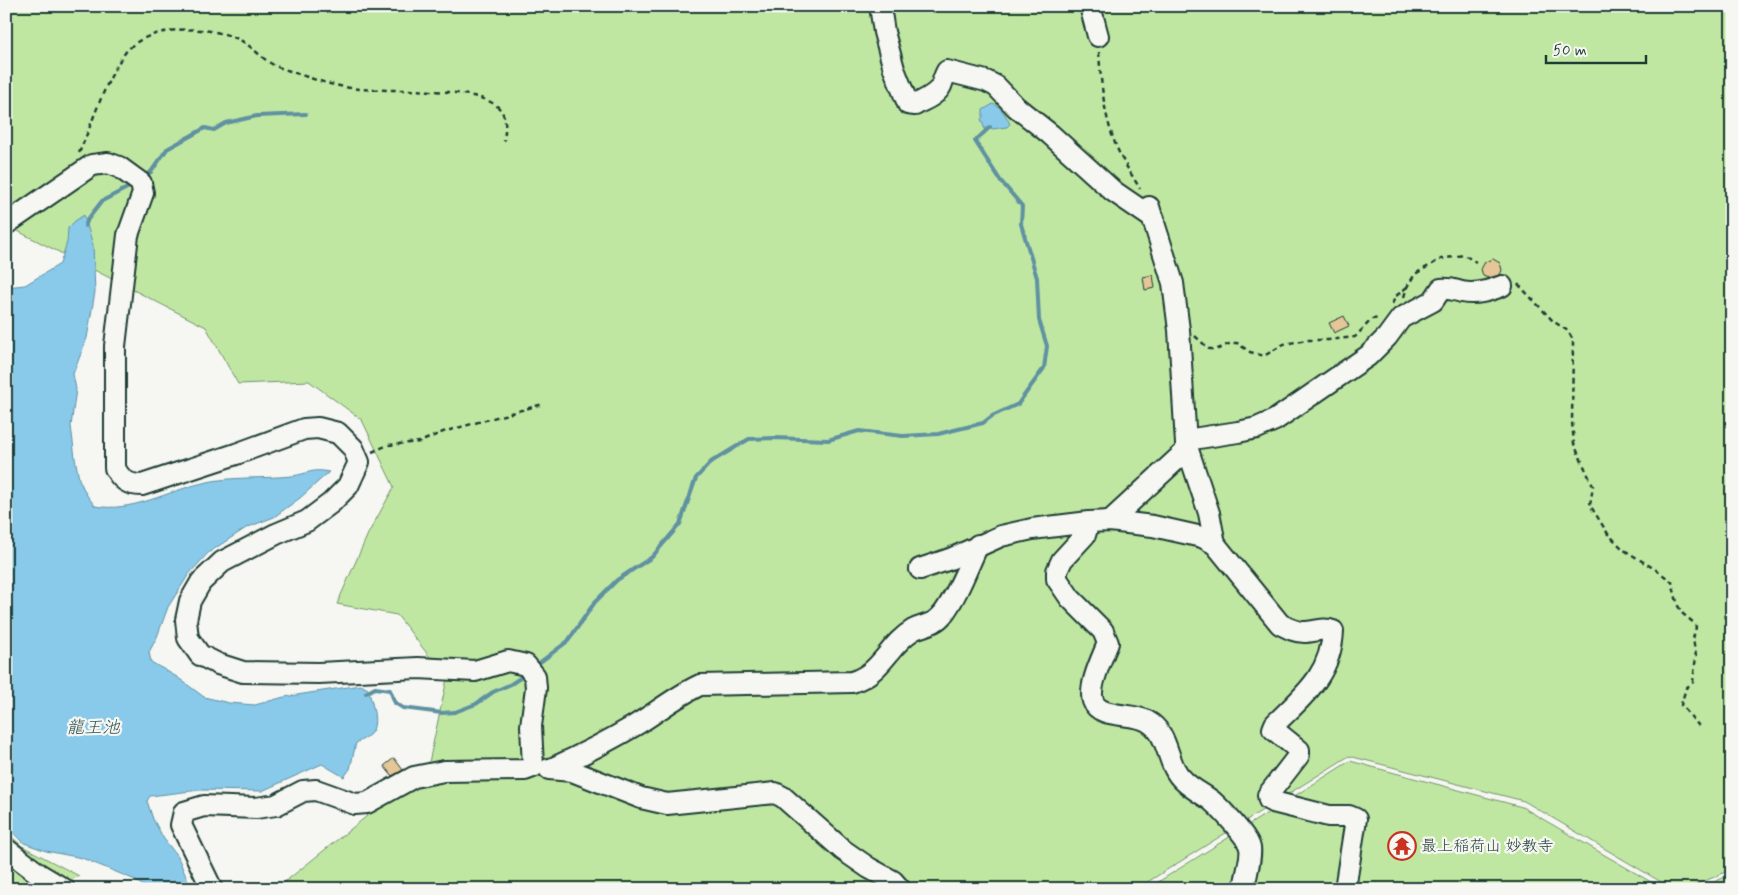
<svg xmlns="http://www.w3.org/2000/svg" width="1738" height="895" font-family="Mynerve,'Klee One',sans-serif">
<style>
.green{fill:#c0e7a2;stroke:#70926b}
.water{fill:#89c9ea;stroke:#5f91a1}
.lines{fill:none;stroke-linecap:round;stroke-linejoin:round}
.stream{stroke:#5f91a1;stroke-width:4}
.building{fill:#e5c698;stroke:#1f3d34}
.minor-casing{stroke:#1f3d34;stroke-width:24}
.path{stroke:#1f3d34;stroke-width:2.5;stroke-dasharray:5 4;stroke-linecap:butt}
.minor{stroke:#f6f6f2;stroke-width:20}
.labels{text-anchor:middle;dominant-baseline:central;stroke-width:4.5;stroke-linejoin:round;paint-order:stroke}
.poi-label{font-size:16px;fill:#1f3d34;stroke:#f6f6f2;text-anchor:start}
.water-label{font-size:18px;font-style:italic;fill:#345958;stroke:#f6f6f2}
</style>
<rect width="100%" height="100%" fill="#f6f6f2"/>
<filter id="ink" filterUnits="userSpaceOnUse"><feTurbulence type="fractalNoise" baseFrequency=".02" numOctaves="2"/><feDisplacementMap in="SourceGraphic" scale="10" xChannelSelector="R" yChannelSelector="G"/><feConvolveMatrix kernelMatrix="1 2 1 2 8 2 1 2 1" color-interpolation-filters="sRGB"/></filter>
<g filter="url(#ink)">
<g class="green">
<path d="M6,6H1732V869L1687,889H1673L1524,801L1349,756L1141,886L1142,889H276L428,767L447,679L397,615L337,604L368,534L394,487L362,420L309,381L238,384L206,327L6,225Z"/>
<path d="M1350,761L1522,807L1663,889H1147Z"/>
<path d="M6,832L22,846L79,876L51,889H6Z"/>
<path d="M1732,874V889H1698Z"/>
</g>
<g class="water">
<path d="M993,104C1002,107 1006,116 1010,124L1007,127L985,130L981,119L983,117V110Z"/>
<path d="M84,215L93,245L95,292L87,338L73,374L76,389L71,426L75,458L79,479L86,494L95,506C132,513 167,491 203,483C231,476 263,479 292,476C308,474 312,468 329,472L300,498L274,517L246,528L208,553L189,574L168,607L157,637L149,652L151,662L177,677L204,697L229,703L255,705L284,697L361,685L368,689C371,700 378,719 373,730C370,736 362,740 356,743L350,769L344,777L322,764L262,791L200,790L150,796L147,801L153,819L164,839L178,857L191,889H148L133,879L82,858L46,851L24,843L6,826V287L25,285L60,264L67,242L68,228L75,221Z"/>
</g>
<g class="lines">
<g class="stream">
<path d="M142,177L151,172L167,149L205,128L214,130L226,123L257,116L306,114"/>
<path d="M85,226L88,219L102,201L133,185"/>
<path d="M535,666L568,641L595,602L617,580L652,557L680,524L696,478L711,462L749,439L774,438L828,440L859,431L903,436L938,434L983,423L992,416L1018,404L1044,368L1047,346L1039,320L1037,278L1021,224L1022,206L1000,180L975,141L990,127"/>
<path d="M366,693L375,688L390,690L395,703L403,708L442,713L455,712L476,704L493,692L511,684L526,674"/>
</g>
</g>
<g class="building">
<path d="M1493,259L1500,263L1502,270L1500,275L1488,278L1483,276L1481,269L1485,262Z"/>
<path d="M1153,275L1155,288L1145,290L1143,277Z"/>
<path d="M1344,316L1349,326L1334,333L1329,323Z"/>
<path d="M394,758L403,770L392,776L384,766Z"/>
</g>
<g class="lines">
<defs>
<g id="minor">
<path d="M880,6L884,32L894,69L908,104L915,105C923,100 936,96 941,86C943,81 944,76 947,71L986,81L996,86L1016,107L1050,134L1113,191L1154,219"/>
<path d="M1090,6L1098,36"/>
<path d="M1149,207L1173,283L1179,330L1186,444L1209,513L1215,544"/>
<path d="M6,224L92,165L108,163L119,167L141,183L143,193L128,235L115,346V468C121,480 128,485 142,485L236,454L304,429L318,428L338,433L353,448L359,462L348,486L331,503L307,521L276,534L222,562L201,582L190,601L186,620L188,638L200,655L218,664L243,672L319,673L418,668L475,671L508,661L526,665L535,676L536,688L531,726L533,767L525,770L444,771L414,777L367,803L355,804L316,790L303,791L276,805L256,808L204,806L184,812L181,825L212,889"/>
<path d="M1186,440L1238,432L1257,428L1275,420L1368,356L1387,337L1401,318L1433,301L1441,289C1450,288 1454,290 1462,292C1476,295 1489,291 1502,286"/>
<path d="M1110,521L1188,449"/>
<path d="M1089,522L1085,535L1062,560L1057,571V579L1070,598L1103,631L1108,643C1102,658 1088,686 1093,701C1099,719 1132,712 1147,721C1171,734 1165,765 1184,781C1192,789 1203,794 1212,801C1222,810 1231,820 1240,831C1244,836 1249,842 1250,848C1252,856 1245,879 1244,889"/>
<path d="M920,569L950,559L1001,536L1032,529L1089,522L1110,521L1153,526L1202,537L1215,544L1280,624C1288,628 1295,632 1304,632C1314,632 1323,627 1333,631C1331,675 1303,696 1275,724L1273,729L1299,750V755L1268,795L1269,800L1273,802L1329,816H1349L1356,819L1345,889"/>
<path d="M549,769L572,771L641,798L667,804L775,793L783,797L843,850L869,868L893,881L900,889"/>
<path d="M551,769C579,756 607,742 634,726C656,713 676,696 700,685L852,682C883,672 888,645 913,630C924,624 933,626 943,614C958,594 967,568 978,545"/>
<path d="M6,849L39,874L64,889"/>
</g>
</defs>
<use href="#minor" class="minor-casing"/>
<g class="path">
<path d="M1099,52C1101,84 1104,118 1117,148C1123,162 1132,175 1140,189"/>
<path d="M79,153C93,122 105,80 125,53C147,24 209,25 238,39C251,45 260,57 272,64C277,67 284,69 290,71C312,79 336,87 359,89C389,92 486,84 502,112C507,121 505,131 504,141"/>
<path d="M1518,284L1553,321L1568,331L1573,340L1572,422L1574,444L1593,486L1590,505L1608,534L1624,550L1658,571L1672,582L1678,606L1683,614L1694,623L1696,627L1693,639L1696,656L1693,682L1686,688L1681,705L1699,726"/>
<path d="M1404,297L1407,287L1415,274L1441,259L1464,255L1476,262"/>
<path d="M1392,304L1396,296L1407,287"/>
<path d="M1195,336L1209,349H1218L1231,343H1237L1250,352L1264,356L1284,344L1307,340H1328L1355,337L1372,319L1380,318"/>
<path d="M372,452L388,445L420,442L443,432L543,404"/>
</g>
<use href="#minor" class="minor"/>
</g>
</g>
<defs>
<symbol id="temple-ring" viewBox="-11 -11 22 22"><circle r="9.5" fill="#f6f6f2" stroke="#c8321e" stroke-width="1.5"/><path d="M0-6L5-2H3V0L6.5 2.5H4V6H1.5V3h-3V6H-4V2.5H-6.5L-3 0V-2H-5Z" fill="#c8321e"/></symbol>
</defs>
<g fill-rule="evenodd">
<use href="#temple-ring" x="1386" y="830" width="32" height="32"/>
</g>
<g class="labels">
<g class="poi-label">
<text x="1421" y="846">最上稲荷山 妙教寺</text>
</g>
<g class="water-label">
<text x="93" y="728">龍王池</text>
</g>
</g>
<rect width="1738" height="895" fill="none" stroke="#f6f6f2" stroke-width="25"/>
<rect x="12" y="12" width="1713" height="870" fill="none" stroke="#1f3d34" stroke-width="2" filter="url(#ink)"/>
<path d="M1546 55v8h100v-8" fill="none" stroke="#1f3d34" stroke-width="2.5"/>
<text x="1553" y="55" font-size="15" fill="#1f3d34" stroke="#f6f6f2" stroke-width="4" paint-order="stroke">50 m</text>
</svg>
